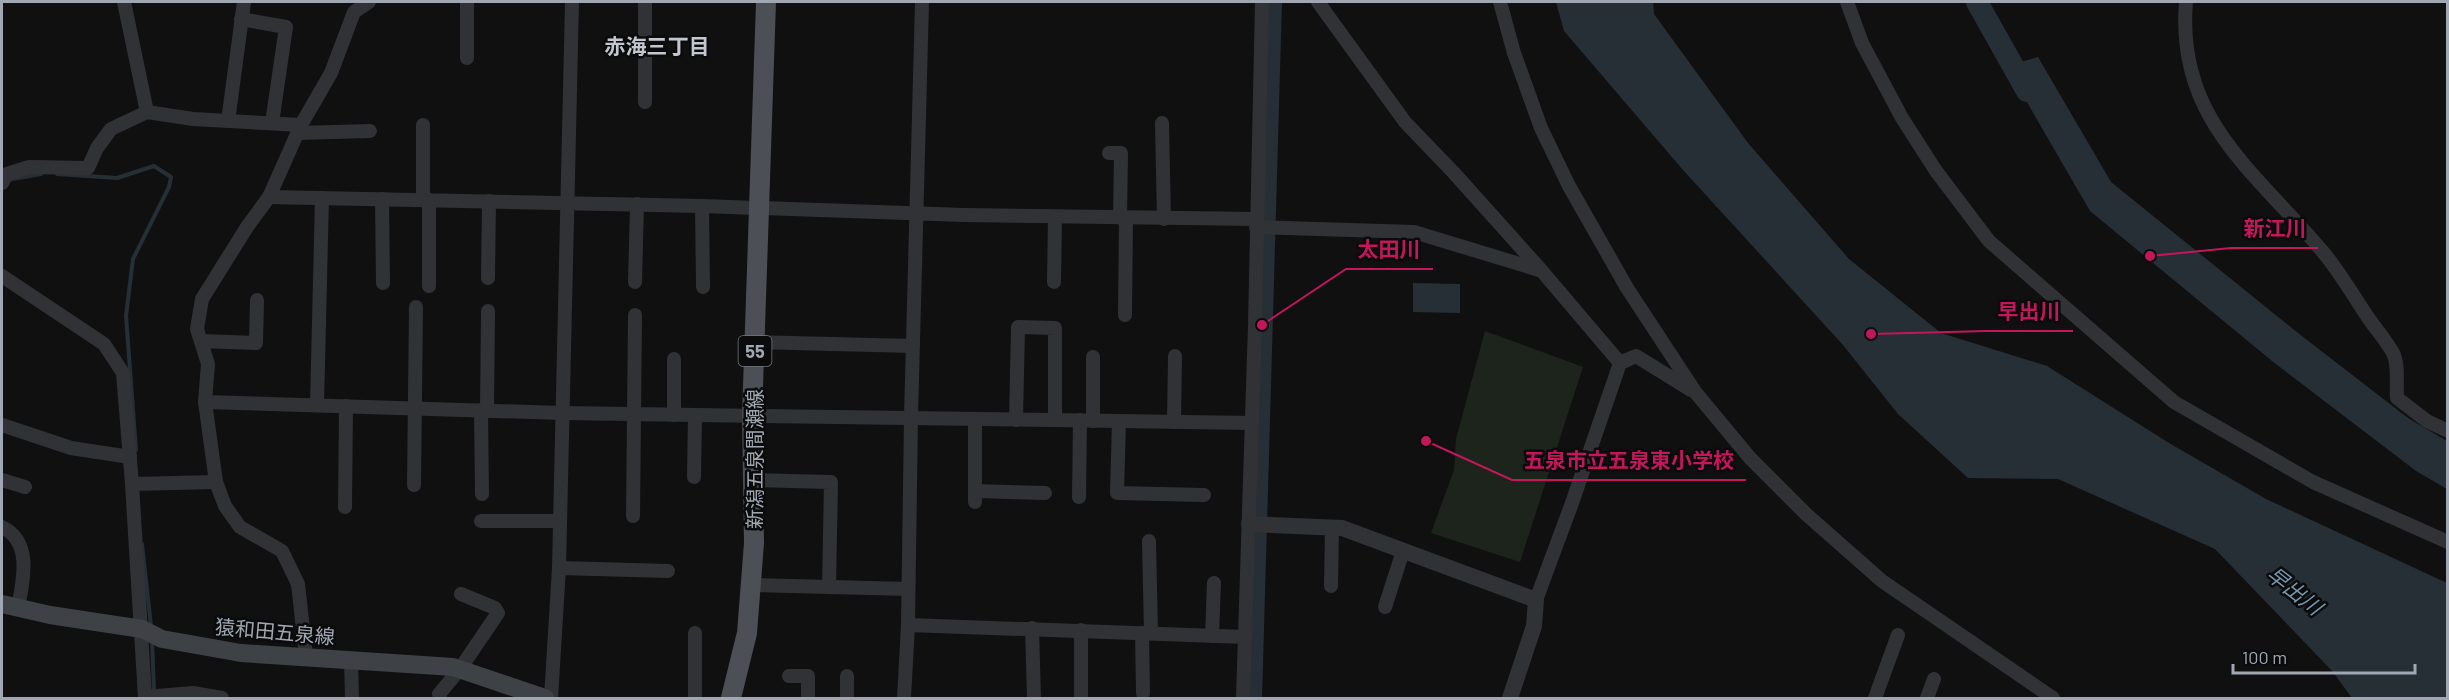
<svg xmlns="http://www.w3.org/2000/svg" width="2449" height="700" font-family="Barlow,'Noto Sans JP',sans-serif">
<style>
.green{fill:#1c241c}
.water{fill:#262f35}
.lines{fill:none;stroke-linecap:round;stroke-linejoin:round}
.stream{stroke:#262f35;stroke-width:4}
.river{stroke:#262f35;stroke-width:22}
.minor{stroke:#313236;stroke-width:14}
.tertiary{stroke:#313236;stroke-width:16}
.secondary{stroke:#3e4146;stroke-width:18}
.primary{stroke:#4c4f55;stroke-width:20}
.labels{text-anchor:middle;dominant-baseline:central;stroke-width:5;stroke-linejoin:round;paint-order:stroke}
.shield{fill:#0b0b0c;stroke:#737881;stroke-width:1.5}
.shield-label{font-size:18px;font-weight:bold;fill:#a0a7b3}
.street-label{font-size:20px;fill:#a0a7b3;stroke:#0b0b0c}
.neighbourhood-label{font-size:21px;font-weight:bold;fill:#c1c6cf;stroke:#0b0b0c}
.water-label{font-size:21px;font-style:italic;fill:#7598b0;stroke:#0b0b0c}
.leader{fill:none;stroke:#c2185b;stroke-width:2}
.callout-dot{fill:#c2185b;stroke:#0b0b0c;stroke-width:2}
.callout-label{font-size:21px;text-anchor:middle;font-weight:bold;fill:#c2185b;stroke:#0b0b0c;stroke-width:5;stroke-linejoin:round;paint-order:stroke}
</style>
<rect width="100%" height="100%" fill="#101011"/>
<path class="green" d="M1485,331L1583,367L1520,562L1431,533L1454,470L1456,439Z"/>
<g class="water">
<path d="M1556,2H1653L1654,14L1748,143L1849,259L1941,333L2047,366L2169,443L2266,499L2447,583V698H2352L2333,672L2215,549L2058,479L1968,478L1898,414L1843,345L1683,170L1564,31Z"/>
<path d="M2038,57L2111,182L2298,333L2408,418L2447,441V489L2416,471L2272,361L2090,211L2006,66Z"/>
<path d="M1413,283L1460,284V313L1413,312Z"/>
</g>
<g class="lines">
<g class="stream">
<path d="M57,174L117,178L154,166L171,177L169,187L133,259L126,316L136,450"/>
<path d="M7,180L41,174"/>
<path d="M142,544L151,626"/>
<path d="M152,639L154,692"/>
</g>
<g class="river">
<path d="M1977,2L2027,91"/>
<path d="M1251,698L1271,2"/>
</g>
<g class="minor">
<path d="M124,2L147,112"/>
<path d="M645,2V102"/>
<path d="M1318,2L1405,122L1454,173L1541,270L1620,363"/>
<path d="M1500,2L1514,53L1541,128L1569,186L1627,288L1696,393L1750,458L1806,514L1882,581L2053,698"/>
<path d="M1847,2L1862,43L1902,118L1936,171L1989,241L2174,402L2313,482L2448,542"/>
<path d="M2186,2C2176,120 2256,172 2323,252C2339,271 2353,295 2367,316C2375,328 2386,340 2393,353C2399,364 2396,385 2397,398L2427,421L2448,431"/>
<path d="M241,19L286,27L272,123"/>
<path d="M467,58V2"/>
<path d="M228,121L244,2"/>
<path d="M1162,123L1164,219"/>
<path d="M423,125V200"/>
<path d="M297,133L370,131"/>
<path d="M1109,153H1121L1120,218"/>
<path d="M2,183L7,174L29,167L88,168L97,148L111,129L147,112L193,119L301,125"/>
<path d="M269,197L702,206L964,215L1257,219"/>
<path d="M382,199L383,283"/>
<path d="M702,206L703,287"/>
<path d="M1256,227L1414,232L1539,270"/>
<path d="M2,276L104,344L123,373L132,484L145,698"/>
<path d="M488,278L489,201"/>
<path d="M635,282L637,204"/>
<path d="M1054,282L1055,217"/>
<path d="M429,286V200"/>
<path d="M1125,315L1126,218"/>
<path d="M201,341L256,343L257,300"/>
<path d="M755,342L913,346"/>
<path d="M674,359V415"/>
<path d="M205,402L562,413L1252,423"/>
<path d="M317,405L322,198"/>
<path d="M481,410L482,494"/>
<path d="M487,411L488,311"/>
<path d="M1016,420L1018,327L1055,328V420"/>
<path d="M1093,421V357"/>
<path d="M1119,421L1117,493L1204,495"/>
<path d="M1174,422L1175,356"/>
<path d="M2,425L71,448L130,457"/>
<path d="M694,477L695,415"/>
<path d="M2,480L25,487"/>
<path d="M753,480L831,482L829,587"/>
<path d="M132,484L216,482"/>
<path d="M414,485L416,307"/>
<path d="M975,491L1045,493"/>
<path d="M1079,497L1080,420"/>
<path d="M975,502V420"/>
<path d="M345,507L346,406"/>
<path d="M633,516L635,315"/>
<path d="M481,521H560"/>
<path d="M2,527C33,542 23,581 18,608"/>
<path d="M1149,541L1151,633"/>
<path d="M559,568L668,571"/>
<path d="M751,585L908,589"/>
<path d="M1331,586L1332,528"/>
<path d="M1536,600L1572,503L1620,363L1636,356L1691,390"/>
<path d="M1385,607L1403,551"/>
<path d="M908,625L1245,637"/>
<path d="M1032,628L1034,698"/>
<path d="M1081,630V698"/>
<path d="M1142,633L1143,693"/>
<path d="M1212,636L1214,583"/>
<path d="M306,656L298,584L282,551L240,527L225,506L216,482L205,402L208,364L197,329L202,299L247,227L269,197L301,125L331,73L354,12L369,2"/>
<path d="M351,660L352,698"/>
<path d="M789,676H808V698"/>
<path d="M847,676V698"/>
<path d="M145,697L193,693L222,698"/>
<path d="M440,698L439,694L460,669L498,613L495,608L461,594"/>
<path d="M551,698L559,568L572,2"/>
<path d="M695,698V633"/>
<path d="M904,698L908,625L911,417L922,2"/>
<path d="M1243,698L1255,325L1262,2"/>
<path d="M1875,698L1898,635"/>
<path d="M1927,698L1934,679"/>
</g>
<path class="tertiary" d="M1249,524L1342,528L1536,600L1534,626L1510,698"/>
<path class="secondary" d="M2,604L50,615L142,629L162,639L241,653L453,667L545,698"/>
<path class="primary" d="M731,698L747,633L754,543L752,416L766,2"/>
</g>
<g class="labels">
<rect class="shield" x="738.5" y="336" width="33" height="30" rx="4.5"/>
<g class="shield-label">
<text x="755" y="351">55</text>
</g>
<g class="street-label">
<text transform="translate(754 459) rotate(-90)">新潟五泉間瀬線</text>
<text transform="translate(275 631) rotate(5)">猿和田五泉線</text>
</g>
<g class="neighbourhood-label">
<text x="657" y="45">赤海三丁目</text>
</g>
<g class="water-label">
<text transform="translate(2295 590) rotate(38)">早出川</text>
</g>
</g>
<path class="leader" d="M2150 256L2231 248H2318M1262 325L1346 269H1433M1871 334L1986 331H2073M1426 441L1512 480H1746"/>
<g class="callout-dot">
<circle cx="2150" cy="256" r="6"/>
<circle cx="1262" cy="325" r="6"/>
<circle cx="1871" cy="334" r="6"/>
<circle cx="1426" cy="441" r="6"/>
</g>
<g class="callout-label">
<text x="2275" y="236">新江川</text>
<text x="1389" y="257">太田川</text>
<text x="2029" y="319">早出川</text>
<text x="1629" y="468">五泉市立五泉東小学校</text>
</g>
<rect width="2449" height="700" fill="none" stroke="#a0a7b3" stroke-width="6"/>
<path d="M2233 664v9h182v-9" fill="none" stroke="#a0a7b3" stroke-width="3"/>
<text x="2242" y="664" font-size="18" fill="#a0a7b3" stroke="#0b0b0c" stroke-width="4.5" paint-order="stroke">100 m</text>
</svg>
